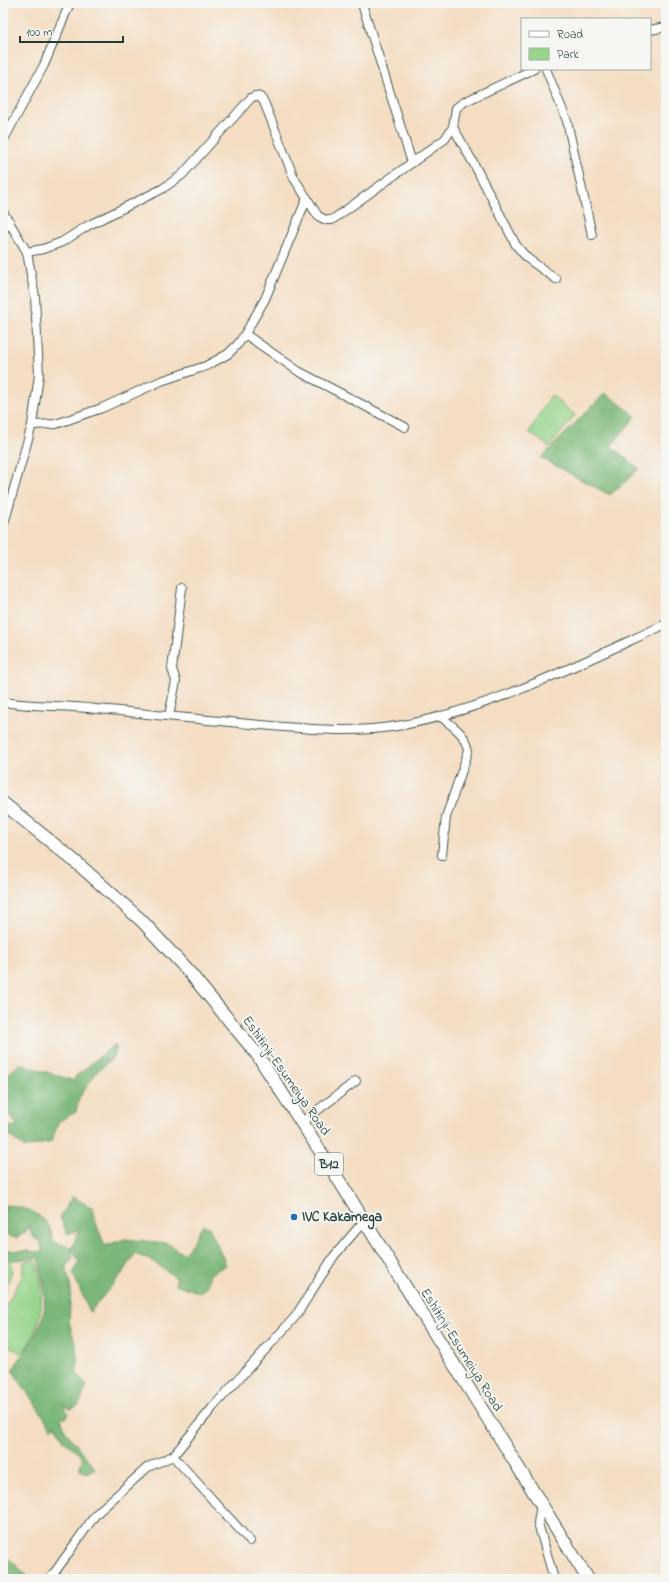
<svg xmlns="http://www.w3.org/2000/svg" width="669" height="1582" font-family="'Indie Flower',sans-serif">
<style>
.green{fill:#98d68c;stroke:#5c8a60}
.forest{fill:#7ab778;stroke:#4c7a56}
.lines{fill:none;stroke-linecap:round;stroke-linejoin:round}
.minor-casing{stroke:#3f5549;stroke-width:10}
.highway-casing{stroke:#3f5549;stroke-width:14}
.minor{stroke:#fff;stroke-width:8}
.highway{stroke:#fff;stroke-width:12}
.poi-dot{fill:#1f6fb2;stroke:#f6f6f2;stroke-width:1.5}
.labels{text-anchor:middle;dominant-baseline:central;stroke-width:4;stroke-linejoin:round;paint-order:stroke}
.shield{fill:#f6f6f2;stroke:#60746d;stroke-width:1}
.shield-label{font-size:13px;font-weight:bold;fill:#1f3d34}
.street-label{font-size:14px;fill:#1f3d34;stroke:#f6f6f2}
.poi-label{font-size:14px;font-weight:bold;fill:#1f3d34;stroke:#f6f6f2;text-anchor:start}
</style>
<rect width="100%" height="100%" fill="#f6f6f2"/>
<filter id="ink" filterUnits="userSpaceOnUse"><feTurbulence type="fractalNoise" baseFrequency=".025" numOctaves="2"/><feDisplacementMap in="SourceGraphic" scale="8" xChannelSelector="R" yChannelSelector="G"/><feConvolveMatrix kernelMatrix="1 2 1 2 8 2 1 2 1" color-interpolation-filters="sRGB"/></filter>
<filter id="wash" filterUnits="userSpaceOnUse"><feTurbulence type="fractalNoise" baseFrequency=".012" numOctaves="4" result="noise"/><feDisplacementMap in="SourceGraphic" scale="16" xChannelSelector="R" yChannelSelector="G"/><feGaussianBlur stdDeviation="0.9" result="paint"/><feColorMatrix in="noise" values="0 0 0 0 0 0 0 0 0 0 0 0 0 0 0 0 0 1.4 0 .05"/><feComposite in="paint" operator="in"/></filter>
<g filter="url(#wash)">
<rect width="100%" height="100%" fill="#f4ddc3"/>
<g class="green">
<path d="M551,395L575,415L549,447L529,432Z"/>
<path d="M3,1259L10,1260L12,1271L3,1296Z"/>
<path d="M35,1260C47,1290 43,1331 21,1354L3,1341V1311L21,1279L24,1262Z"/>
</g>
<g class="forest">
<path d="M605,393L636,416L611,446L639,469L610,495L541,458Z"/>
<path d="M114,1045L117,1048L112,1059L98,1070L79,1098L76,1112L59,1121L51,1142L25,1148L11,1137L3,1127L18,1126L3,1107V1078L20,1064L75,1081V1077Z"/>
<path d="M72,1197L93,1208L97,1226L105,1246L125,1239L167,1243L183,1254C192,1246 196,1234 203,1225L209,1227L226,1265L210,1274L207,1285L201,1293L175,1284L177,1278L152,1261L135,1254L125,1270L90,1312L73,1274L79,1261L72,1249V1259L66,1266L71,1289L69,1322L76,1346L78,1364L76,1373L87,1385L79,1405L70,1409L64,1403L66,1410L69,1413L67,1418H61L66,1432L95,1468L87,1473L80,1470V1463L83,1460L77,1451L64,1441L55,1425L52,1429L12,1370C24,1353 37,1336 43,1316C48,1299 41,1275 38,1258L3,1261V1250L43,1252L40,1242L32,1236L29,1225L25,1233L16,1238L3,1234V1216L6,1205C21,1206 40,1212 49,1226C51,1230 52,1237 54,1242L72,1248L79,1230L67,1234L60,1217Z"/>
<path d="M3,1552L30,1579H3Z"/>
</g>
</g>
<g filter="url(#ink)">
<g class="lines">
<defs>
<g id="minor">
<path d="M363,7L412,163"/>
<path d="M650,30L666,27"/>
<path d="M546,69L567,121L592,235"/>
<path d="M453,127L474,164L516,245L527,258L556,279"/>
<path d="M3,141L44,65L70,3"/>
<path d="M3,212L27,252L35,297L39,375L32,425L3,527"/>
<path d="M3,231L9,221"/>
<path d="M27,252L43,249L62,242L89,225L162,189L182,175L251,98L255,96L260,97L264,102L294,178L318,216L326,220H332L445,139L453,127L456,108L464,102L534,69"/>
<path d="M245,334L298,371L405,427"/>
<path d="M32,425L56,424L102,408L161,381L206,366L228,354L238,344L245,334L265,299L307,198"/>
<path d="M3,702C34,707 65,705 96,709C113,710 130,712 147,714C184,718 222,721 260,725C308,729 356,734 403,725C493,708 583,662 666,624"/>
<path d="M169,716L176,681L172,669L182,588"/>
<path d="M440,716C452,726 466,734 469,750L446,817L442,855"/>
<path d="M302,1122L356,1081"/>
<path d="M173,1456L250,1541"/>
<path d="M541,1504L538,1523L554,1579"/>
<path d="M50,1579L96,1514L148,1467L173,1456L213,1407L295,1317L334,1256L364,1221"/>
</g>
<path id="highway" d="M3,803L77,863L142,921L189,972L256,1053L335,1174L588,1579"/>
</defs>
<use href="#minor" class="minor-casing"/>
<use href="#highway" class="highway-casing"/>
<use href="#minor" class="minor"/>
<use href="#highway" class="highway"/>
</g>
</g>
<circle class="poi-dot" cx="294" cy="1217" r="4"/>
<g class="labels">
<rect class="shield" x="315" y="1153" width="28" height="22" rx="3"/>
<g class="shield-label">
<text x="329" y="1164">B12</text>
</g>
<g class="street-label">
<text transform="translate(286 1076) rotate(55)">Eshitinji-Esumeiya Road</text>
<text transform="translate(461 1350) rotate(58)">Eshitinji-Esumeiya Road</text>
</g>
<g class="poi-label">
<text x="302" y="1217">IVC Kakamega</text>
</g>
</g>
<rect width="669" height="1582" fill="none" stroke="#f6f6f2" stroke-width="16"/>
<rect x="521" y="18" width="130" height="52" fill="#f6f6f2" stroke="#a0aca6"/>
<rect x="529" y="31" width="20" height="6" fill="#ffffff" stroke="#a0aca6"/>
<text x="557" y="38" font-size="12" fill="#1f3d34">Road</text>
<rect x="529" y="48" width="20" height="12" fill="#98d68c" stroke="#a0aca6"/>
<text x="557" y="58" font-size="12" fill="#1f3d34">Park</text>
<path d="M20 36v6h103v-6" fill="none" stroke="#1f3d34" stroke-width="2"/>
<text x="26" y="36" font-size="12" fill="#1f3d34" stroke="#f6f6f2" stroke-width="3" paint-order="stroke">100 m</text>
</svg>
